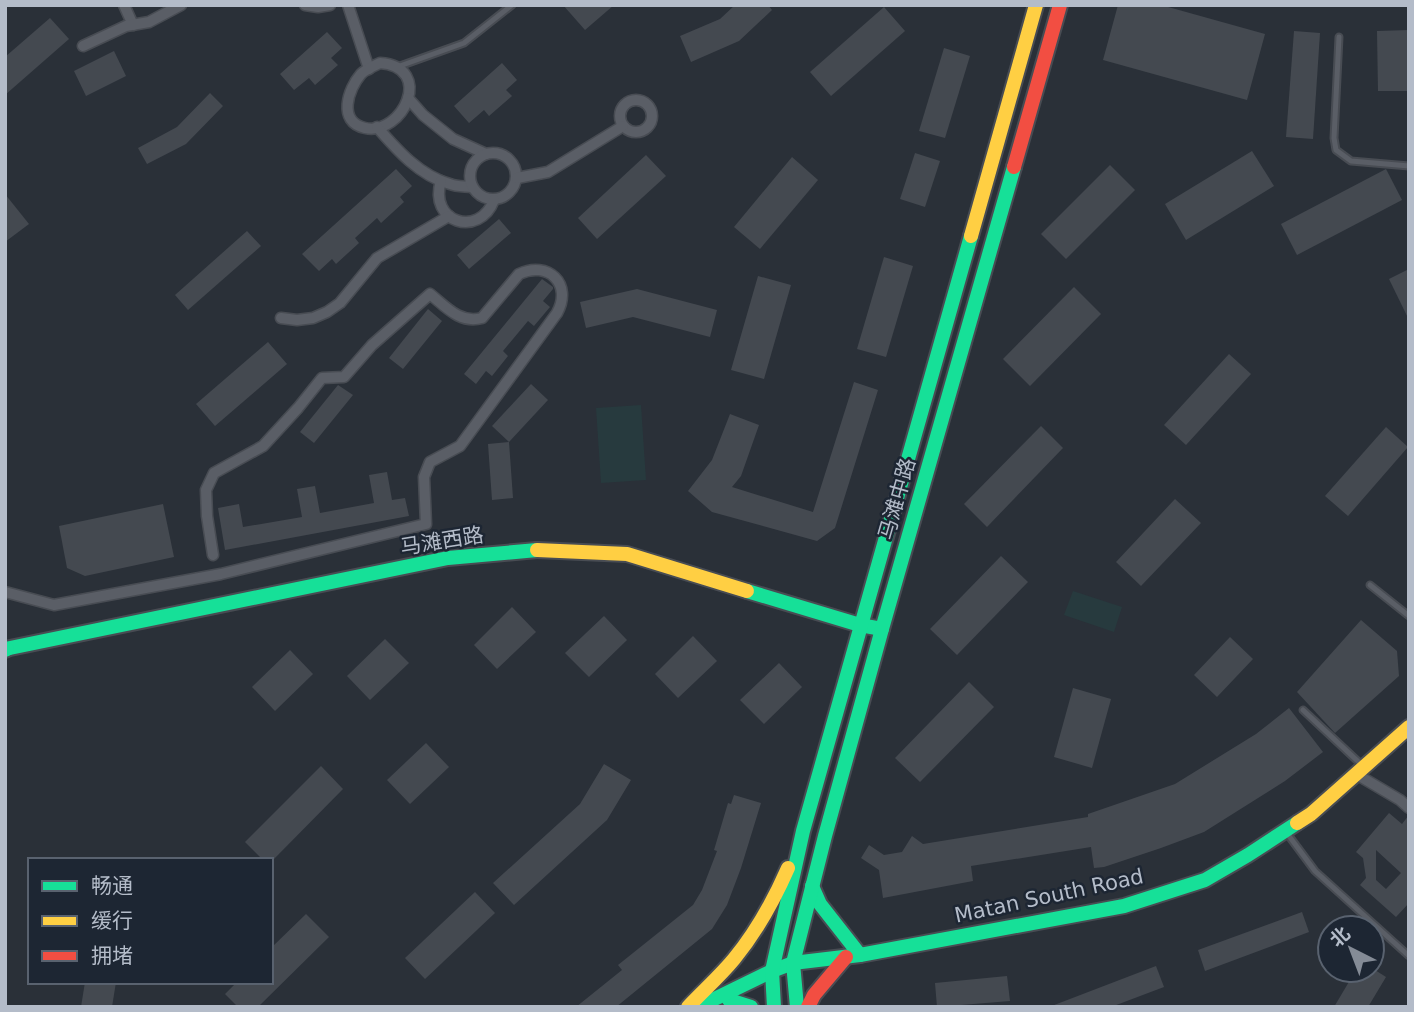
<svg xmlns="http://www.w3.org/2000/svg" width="1414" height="1012" font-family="'DejaVu Sans','Noto Sans SC',sans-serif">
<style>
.green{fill:#273a3e}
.building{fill:#444950;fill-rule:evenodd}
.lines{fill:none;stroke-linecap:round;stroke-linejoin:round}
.lane-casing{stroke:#484c53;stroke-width:9}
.street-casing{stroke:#484c53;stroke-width:13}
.fast-casing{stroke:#484c53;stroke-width:18}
.slow-casing{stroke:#484c53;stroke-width:18}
.jam-casing{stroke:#484c53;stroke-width:18}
.lane{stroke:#5a5e66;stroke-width:5}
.street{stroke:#5a5e66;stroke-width:10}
.fast{stroke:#16e098;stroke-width:14}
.slow{stroke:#ffcf43;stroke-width:14}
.jam{stroke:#f24e42;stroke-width:14}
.labels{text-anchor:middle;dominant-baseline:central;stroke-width:5;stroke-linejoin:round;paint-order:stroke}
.street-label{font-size:21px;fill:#b4bcc9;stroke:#1d2633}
</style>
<rect width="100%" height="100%" fill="#2a3038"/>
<g class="green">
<path d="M641,405L646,480L601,483L596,408Z"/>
<path d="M1073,591L1122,607L1114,632L1064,615Z"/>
</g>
<g class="building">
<path d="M563,5H614L585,30Z"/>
<path d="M735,5H768L772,10L739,41L691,62L680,36L720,19Z"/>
<path d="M1118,5H1161L1265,34L1247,100L1103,60Z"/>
<path d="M884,7L905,31L831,96L810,72Z"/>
<path d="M50,18L69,39L5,95V57Z"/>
<path d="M1409,30V91H1378L1377,31Z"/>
<path d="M1294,31L1320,33L1313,139L1286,137Z"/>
<path d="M327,32L342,48L331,58L338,65L315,85L309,78L294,90L280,74Z"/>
<path d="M944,48L970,56L945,138L919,131Z"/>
<path d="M114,51L126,76L86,96L74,71Z"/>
<path d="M502,63L517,80L506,90L512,96L489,116L484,110L469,123L454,106Z"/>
<path d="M210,93L223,106L186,144L147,164L138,148L177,127Z"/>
<path d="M1252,151L1274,186L1186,240L1165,204Z"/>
<path d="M915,153L940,161L925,207L900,199Z"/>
<path d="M646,155L666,176L597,239L578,218Z"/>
<path d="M792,157L818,180L760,249L734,227Z"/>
<path d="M1110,165L1135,190L1066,259L1041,234Z"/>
<path d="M396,169L412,186L400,197L404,202L381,223L377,218L355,238L359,243L336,264L332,259L319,271L302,254Z"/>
<path d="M1386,169L1402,200L1297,255L1281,224Z"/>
<path d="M5,194L29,224L5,242Z"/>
<path d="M499,219L511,233L469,269L457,255Z"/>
<path d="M247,231L261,246L188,310L175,295Z"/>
<path d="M884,257L913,266L886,357L857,349Z"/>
<path d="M1409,269V320L1389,279Z"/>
<path d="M758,276L791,285L764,379L731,370Z"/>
<path d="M542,279L553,287V289L543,301L550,307L534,326L528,321L503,351L508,356L492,376L486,371L476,384L464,374Z"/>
<path d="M1074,287L1101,314L1030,386L1003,359Z"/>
<path d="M637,289L717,310L710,337L633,317L586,328L580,302Z"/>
<path d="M428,309L442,321L403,369L389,358Z"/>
<path d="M268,342L287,364L215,426L196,404Z"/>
<path d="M1229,354L1251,374L1186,445L1164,425Z"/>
<path d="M854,382L878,390L835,528L817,541L712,512L688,491L712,460L730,414L759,425L741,476L732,487L813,512Z"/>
<path d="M531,384L548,400L509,442L492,426Z"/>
<path d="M338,385L353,395L314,443L300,432Z"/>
<path d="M1041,426L1063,448L987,527L964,504Z"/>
<path d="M1386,427L1408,447L1348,516L1325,496Z"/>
<path d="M509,442L513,498L492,500L488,444Z"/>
<path d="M387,472L392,500L405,498L409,516L225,550L218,508L239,504L243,527L302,517L297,489L315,486L320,513L374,503L369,475Z"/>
<path d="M1175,499L1201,523L1141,586L1116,562Z"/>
<path d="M163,504L174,557L85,576L67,568L59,526Z"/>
<path d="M1001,556L1028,582L957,655L930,629Z"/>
<path d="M512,607L536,632L497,669L474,645Z"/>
<path d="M604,616L627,640L589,677L565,653Z"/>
<path d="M1361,620L1397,651L1399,676L1335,733L1297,692Z"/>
<path d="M693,636L717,661L678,698L655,674Z"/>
<path d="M1230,637L1253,659L1217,697L1194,675Z"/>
<path d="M385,639L409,663L370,700L347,676Z"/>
<path d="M290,650L313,674L275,711L252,687Z"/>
<path d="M779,663L802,687L764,724L740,700Z"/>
<path d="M969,682L994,707L920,782L895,758Z"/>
<path d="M1073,688L1111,699L1092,768L1054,757Z"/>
<path d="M1289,708L1323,752L1285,781L1204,832L1161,848L1104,867L1094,868L1091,847L971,866L973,881L883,898L879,870L861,858L869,845L884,855L902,852L912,836L923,844L1088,817V814L1175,784L1256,734Z"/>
<path d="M426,743L449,767L410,804L387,780Z"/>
<path d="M604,764L631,780L607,820L514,905L493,883L580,804Z"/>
<path d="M321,766L343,789L273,860H263L245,842Z"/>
<path d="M734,795L761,803L741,868L727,905L712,929L616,1007H576L622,970L618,965L693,905L702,890L717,851L714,850L728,803L731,804Z"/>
<path d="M1389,813L1402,824L1409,815V903L1396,917L1360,885L1366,878L1363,858L1356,852ZM1376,850L1401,873L1386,889L1376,880Z"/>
<path d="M475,892L495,913L425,979L405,958Z"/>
<path d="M1302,912L1309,932L1205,971L1198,950Z"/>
<path d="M306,914L329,937L258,1007H238L225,994L237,982H271V948Z"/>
<path d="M1156,966L1164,987L1111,1007H1049Z"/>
<path d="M1356,970H1375L1386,977L1368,1007H1334Z"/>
<path d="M1007,976L1010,1001L937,1007L935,983Z"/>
<path d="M85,982H116L112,1007H81Z"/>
</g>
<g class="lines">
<defs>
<g id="lane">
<path d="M1339,37L1334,138L1336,150L1351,161L1409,166"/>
<path d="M397,67L464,43L512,5"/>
<path d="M1370,585L1409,616"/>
<path d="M1303,710L1364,767"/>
<path d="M1286,832L1315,871L1409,956"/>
</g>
<g id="street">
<path d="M124,5L133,25"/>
<path d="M305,5L318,7L330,5"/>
<path d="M348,5L369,69"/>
<path d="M83,46L126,26L149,22L181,5"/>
<path d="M380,63C435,67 403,136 365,128C337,122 348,89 361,74C366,69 374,66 380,63Z"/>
<path d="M408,98L423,115L453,139L486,154"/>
<circle cx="636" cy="116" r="16"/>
<path d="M377,127C397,150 420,176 450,184C457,187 465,186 472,187"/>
<circle cx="493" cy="176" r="23"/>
<path d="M517,178L548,172L623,126"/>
<path d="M441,181C428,222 479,239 494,200"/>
<path d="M281,318L297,320L313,318L327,312L340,303L377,258L449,216"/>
<path d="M5,592L54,605L221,574L426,524L424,477L430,462L460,446L557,313C573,284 548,260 519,274L482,318C460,324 446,307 430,294L372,345L344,377L322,378L298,408L263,446L214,473L206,490L207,516L213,555"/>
<path d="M1356,774L1400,800L1409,808"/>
</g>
<g id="fast">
<path d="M747,591L860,625L882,629"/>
<path d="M5,649L448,558L537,550"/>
<path d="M5,649H7L5,650"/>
<path d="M812,886L820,904L860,955"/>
<path d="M729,1000L751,1007"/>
<path d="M698,1007L772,971L793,963L860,955L1124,906L1205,880L1248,855L1297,823"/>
<path d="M774,1007L772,971L803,831L971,236"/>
<path d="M797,1007L793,963L825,836L882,629L1014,167"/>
</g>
<g id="slow">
<path d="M971,236L1036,5"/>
<path d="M537,550L627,554L747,591"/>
<path d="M1297,823L1311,814L1409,727"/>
<path d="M688,1007C703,991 720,976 734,959C757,931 774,900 788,868"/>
</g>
<g id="jam">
<path d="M1014,167L1060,5"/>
<path d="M808,1007L814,995L846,957"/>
</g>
</defs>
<use href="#lane" class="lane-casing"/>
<use href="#street" class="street-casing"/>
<use href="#fast" class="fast-casing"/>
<use href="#slow" class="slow-casing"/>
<use href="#jam" class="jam-casing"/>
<use href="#lane" class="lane"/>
<use href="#street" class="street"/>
<use href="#fast" class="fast"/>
<use href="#slow" class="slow"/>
<use href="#jam" class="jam"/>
</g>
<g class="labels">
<g class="street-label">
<text transform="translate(897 499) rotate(-74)">马滩中路</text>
<text transform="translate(442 541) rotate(-9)">马滩西路</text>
<text transform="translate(1049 896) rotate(-12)">Matan South Road</text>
</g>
</g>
<rect width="1414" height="1012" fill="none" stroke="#b4bcc9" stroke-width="14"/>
<rect x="28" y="858" width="245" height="126" fill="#1d2633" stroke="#59626f" stroke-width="2"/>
<rect x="42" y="881" width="35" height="10" fill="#16e098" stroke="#59626f" stroke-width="2"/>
<text x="91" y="893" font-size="21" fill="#b4bcc9">畅通</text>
<rect x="42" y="916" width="35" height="10" fill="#ffcf43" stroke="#59626f" stroke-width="2"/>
<text x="91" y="928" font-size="21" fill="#b4bcc9">缓行</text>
<rect x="42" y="951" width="35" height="10" fill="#f24e42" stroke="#59626f" stroke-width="2"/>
<text x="91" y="963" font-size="21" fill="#b4bcc9">拥堵</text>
<g transform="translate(1351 949) rotate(318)"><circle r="33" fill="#1d2633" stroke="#59626f" stroke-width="2"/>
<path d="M0-5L12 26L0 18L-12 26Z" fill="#848b96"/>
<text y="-10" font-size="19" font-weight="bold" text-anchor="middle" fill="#b4bcc9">北</text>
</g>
</svg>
